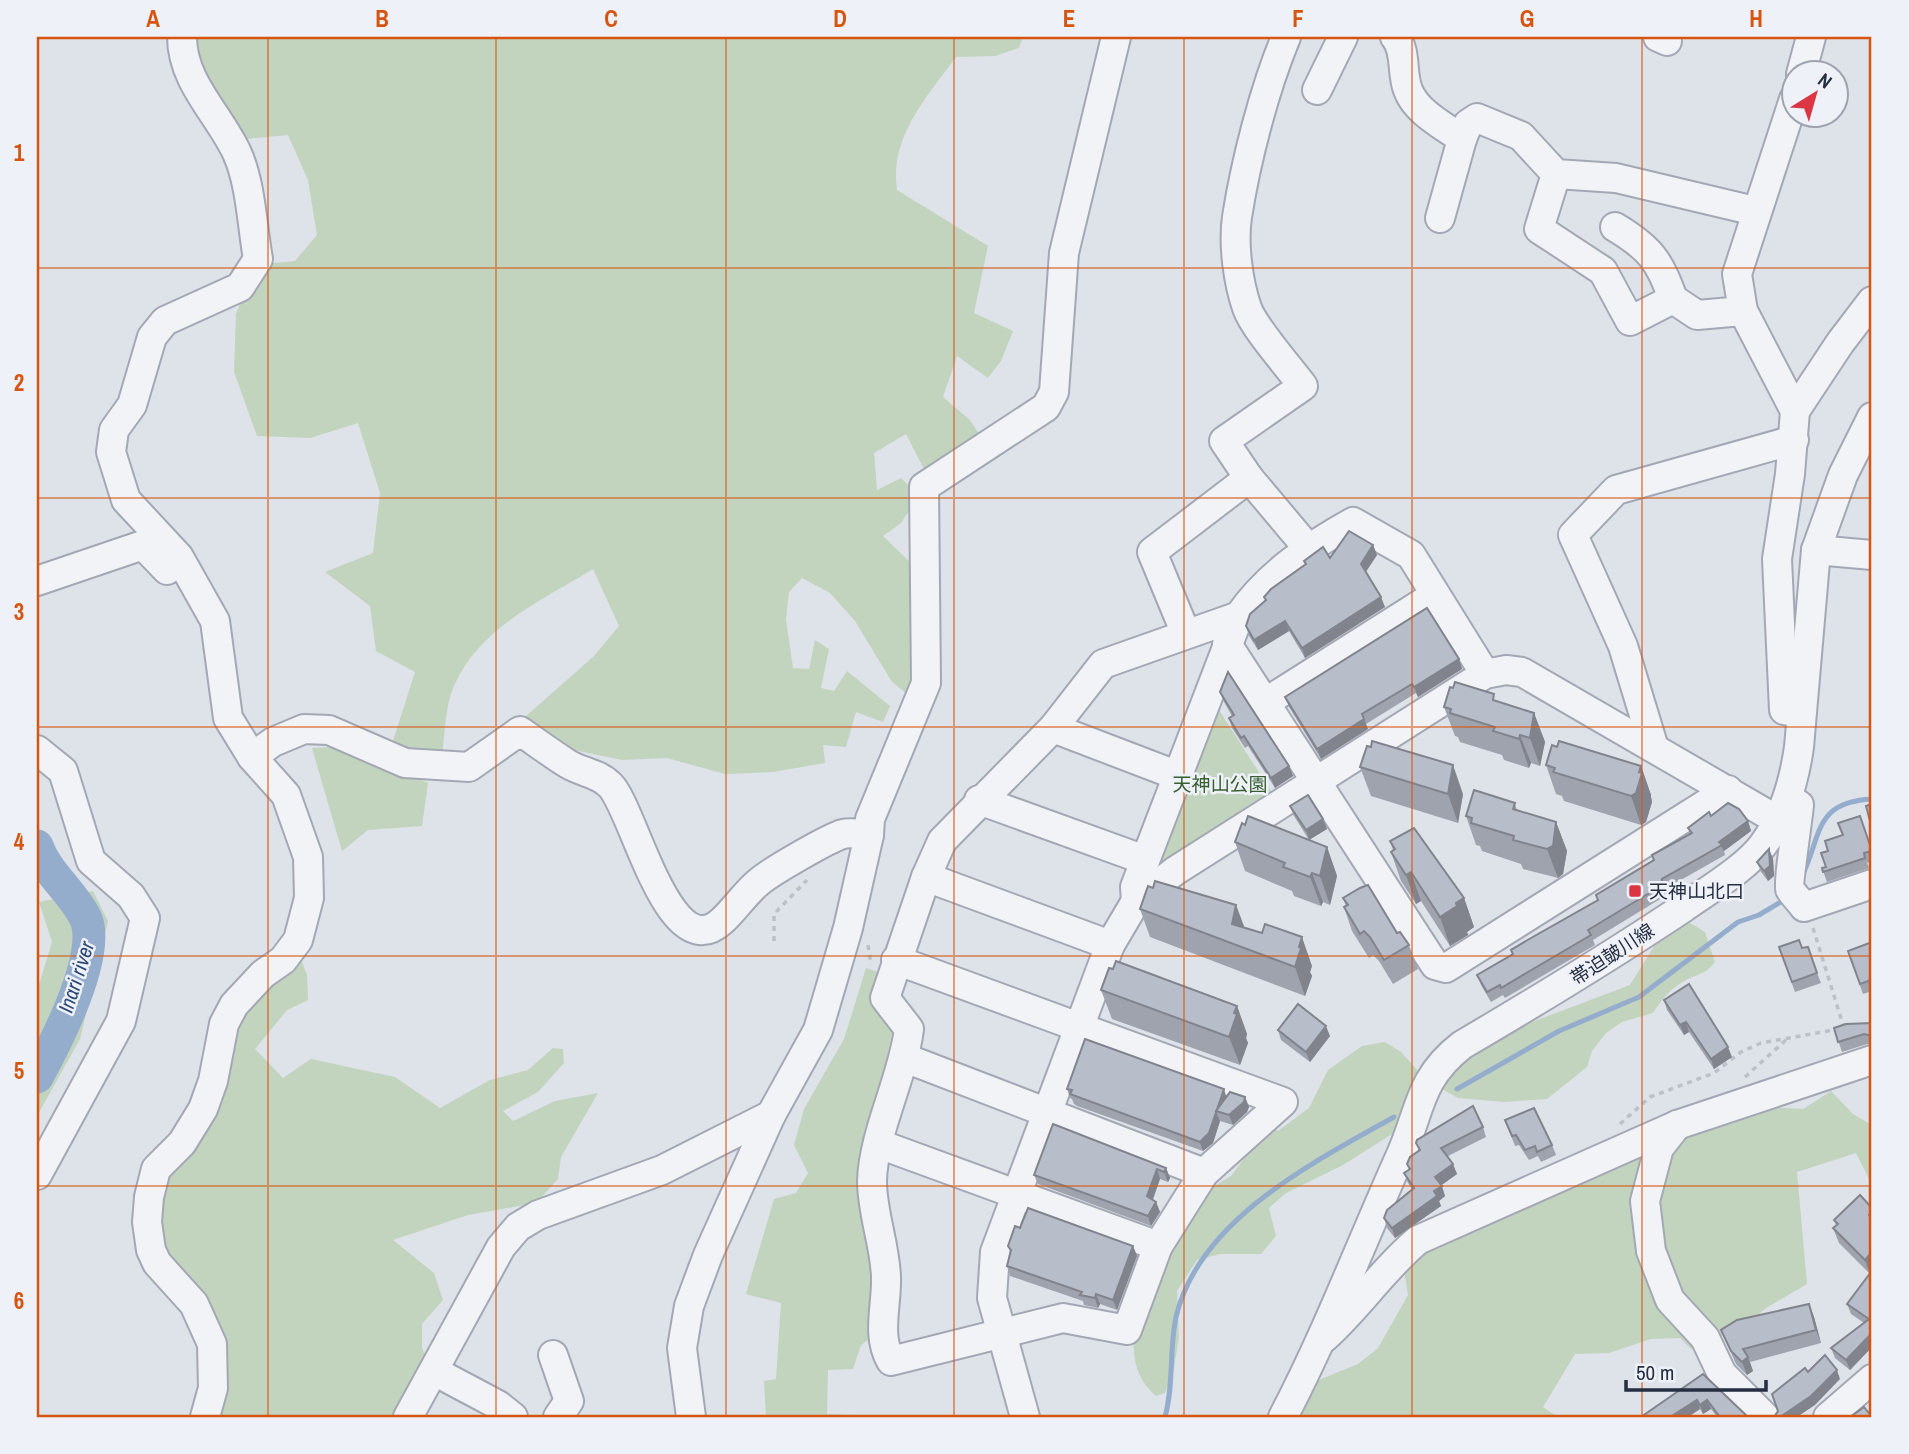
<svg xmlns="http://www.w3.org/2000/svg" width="1909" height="1454" font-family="'Archivo Narrow','Noto Sans JP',sans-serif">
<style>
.green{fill:#c2d4be}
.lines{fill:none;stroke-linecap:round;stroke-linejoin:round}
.stream{stroke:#95adcd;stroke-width:5}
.river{stroke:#95adcd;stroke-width:33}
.minor-casing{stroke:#a3a8b4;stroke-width:32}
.path{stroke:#bcc0c8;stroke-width:3.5;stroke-dasharray:5 5;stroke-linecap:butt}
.minor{stroke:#f1f3f7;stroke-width:28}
.wall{fill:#9ea3ae}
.shaded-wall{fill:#81848d}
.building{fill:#b8bdca;stroke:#81848d;stroke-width:2}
.grid{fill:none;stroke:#d55511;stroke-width:2;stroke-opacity:0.55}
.poi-dot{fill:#dc3644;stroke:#eef1f7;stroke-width:2.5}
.labels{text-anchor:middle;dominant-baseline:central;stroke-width:5;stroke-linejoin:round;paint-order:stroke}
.park-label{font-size:19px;fill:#375f32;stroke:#eef1f7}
.poi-label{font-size:19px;fill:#262e42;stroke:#eef1f7;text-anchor:start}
.street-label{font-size:19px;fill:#262e42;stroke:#eef1f7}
.water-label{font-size:21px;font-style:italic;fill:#2c497a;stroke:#eef1f7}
.neatline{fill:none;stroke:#d55511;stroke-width:2.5}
.grid-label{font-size:23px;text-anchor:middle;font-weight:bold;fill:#d55511}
</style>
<rect width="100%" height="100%" fill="#dee2e9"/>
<g class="green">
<path d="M189,37H1023L1019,48L995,56L956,57C927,97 889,137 897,190L988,246L974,313L1013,331L1001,361L988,378L957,356L943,397L970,420L981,437L927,475L906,434L874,453L877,490L901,478L919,496L901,523L883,536L918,570L917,702L892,682L855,621L830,593L802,578L789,592L786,619L793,668L809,669L815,640L829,649L821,688L834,691L847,671L890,706L883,722L856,712L846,747L823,745L825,763L773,772L725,774L667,758L622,760L545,744L525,717L594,656L619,626L593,569C541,601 480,627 454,686C445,706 445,734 442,756L391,747L415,672L376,651L370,606L325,572L373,553L380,493L358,423L310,438L257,436L234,372L236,314L255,265L295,261L317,235L308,180L288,135L235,140L189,43Z"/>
<path d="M1212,699L1274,796L1152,872Z"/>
<path d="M337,747L428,783L422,826L368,830L342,851L312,748Z"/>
<path d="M93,891L108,921L80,1039L37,1116V991L52,942L39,902Z"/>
<path d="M1687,921L1705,932L1715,962C1706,974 1698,974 1686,980C1672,987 1661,1000 1653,1013L1622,1022L1606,1033L1592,1051L1587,1067L1547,1099L1504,1102L1458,1098L1442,1089L1456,1068L1485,1046L1524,1025L1630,985L1656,943Z"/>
<path d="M299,954L307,975L308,1000L287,1010L255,1049L283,1078L311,1059L395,1077L440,1108L490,1080L528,1070L553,1048L563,1049L564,1063L538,1092L503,1111L513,1121L555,1101L598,1093L561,1157L558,1179L536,1203L468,1215L393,1240L434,1273L443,1300L422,1324V1348L436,1383L412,1417H211L219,1399L163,1236V1188L237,1008Z"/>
<path d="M866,968L889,976L893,1028L881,1086L860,1148L862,1211L880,1300L879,1332L861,1345L853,1369L828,1370L827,1414L900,1417H766L764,1381L776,1379L781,1303L746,1294L774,1199L796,1193L808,1173L794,1145L804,1109L844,1039Z"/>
<path d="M1385,1042L1401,1052L1417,1070L1400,1129L1343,1165L1286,1193L1269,1208L1276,1236L1261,1254H1220L1197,1260L1177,1291L1179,1337L1174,1368L1165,1393L1156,1396C1136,1378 1134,1362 1133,1336L1194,1198L1231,1176L1270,1124L1278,1131L1309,1108L1328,1070L1362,1046Z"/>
<path d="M1831,1091L1853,1114L1868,1123L1872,1120V1185L1856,1153L1797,1172L1807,1284L1766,1308L1744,1327L1691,1349L1680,1338L1651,1339L1609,1353L1575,1354L1543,1407L1558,1417H1293L1311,1383L1358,1364L1378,1348L1408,1295L1403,1264L1421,1247L1750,1106L1803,1109Z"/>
</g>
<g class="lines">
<g class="stream">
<path d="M1802,876C1822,836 1813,802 1872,799"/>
<path d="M1457,1089L1559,1031L1639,997L1738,922L1759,915L1784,900"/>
<path d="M1165,1417C1174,1385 1169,1350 1176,1317C1199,1219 1314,1162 1394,1117"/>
</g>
<path class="river" d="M37,846C47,874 72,891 85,917C103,952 55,1044 37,1077"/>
<defs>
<g id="minor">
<path d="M182,37C182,82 219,114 237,153C251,184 252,226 258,259L240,287L165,321L152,337L132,405L114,430L111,452L126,500L179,557L215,621L228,718L252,757L286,795L308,857L309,898L298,940L283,960L263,974L234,1005L224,1024L213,1081L203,1109L182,1143L156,1169L149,1197L147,1222L151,1250L157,1263L194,1304L212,1344L213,1388L205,1417"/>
<path d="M1286,37C1264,90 1246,160 1237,217C1233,244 1238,282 1247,308C1254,328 1288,366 1303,386L1224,441L1249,478L1307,547"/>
<path d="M1395,37C1407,51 1401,73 1408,90C1416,112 1444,126 1462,139L1440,218"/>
<path d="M1658,37L1667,41"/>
<path d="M1801,74L1811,37"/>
<path d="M1317,90L1343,37"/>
<path d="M1794,99L1737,274L1743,311L1795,411L1790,474L1777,559L1784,710L1800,713"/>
<path d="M1462,139L1468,124L1477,118L1521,136L1556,174L1616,178L1755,211"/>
<path d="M1556,174L1539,229L1603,271L1630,321L1673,299L1697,315L1743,311"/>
<path d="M1615,227C1650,248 1660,261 1673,299"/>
<path d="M1795,411L1840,343L1872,301"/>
<path d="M1816,550L1872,555"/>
<path d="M37,581L143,545L167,570"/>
<path d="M1186,634L1152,552L1249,478"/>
<path d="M1227,644L1435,965L1446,968L1728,790"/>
<path d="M1266,702L1435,595"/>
<path d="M1053,728L1176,775"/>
<path d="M1654,748L1623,646L1573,535L1616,490L1794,440"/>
<path d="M37,750L63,771L91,861L131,896L145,918L121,1021L37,1175"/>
<path d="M252,757L273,742L304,729L329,730L405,763L469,767L520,731C536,742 552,754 568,764C581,772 598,773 610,785C634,808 669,972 723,920C736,908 746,892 760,881C772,871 829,838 843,834C850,832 861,834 869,835"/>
<path d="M1789,799L1799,805C1798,817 1788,883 1790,889C1793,895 1800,901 1804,907L1872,884"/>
<path d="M979,800L1145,860"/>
<path d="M926,877L1110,945"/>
<path d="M1136,901L1135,887L1239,616C1267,575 1310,546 1353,522L1411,555L1485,674"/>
<path d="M896,960L1283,1102L1204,1173L1158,1246L1127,1330L1063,1318L891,1361C876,1335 887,1306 886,1277C885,1245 872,1213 872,1181C873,1134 903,1078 909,1029L885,998L926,877L942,841L1053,728L1103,664L1239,616"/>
<path d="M905,1058L1204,1173"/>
<path d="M1677,1125L1659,1148L1645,1201L1651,1251L1670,1300L1705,1338L1722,1374L1765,1417"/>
<path d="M879,1144L1158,1246"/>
<path d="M1324,1338C1359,1307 1382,1270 1418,1240L1677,1125L1872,1060"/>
<path d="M553,1355L569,1401L558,1417"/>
<path d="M434,1371L498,1405L513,1417"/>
<path d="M408,1417L501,1247L518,1227L538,1215L662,1170L771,1115"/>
<path d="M691,1417L682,1348L689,1306L708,1255L771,1115L818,1030L848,928L869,835L870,819L926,683L924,487L1046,407L1054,392L1064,253L1116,37"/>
<path d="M1025,1417L992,1298L995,1252L1110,945L1136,901L1175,871L1485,674L1506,670L1522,672L1779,821"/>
<path d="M1283,1417C1327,1333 1360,1246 1399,1159C1421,1112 1417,1080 1462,1045C1537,1001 1611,956 1683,908C1707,891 1746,868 1763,845C1784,817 1794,782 1799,747L1816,550L1843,475L1872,417"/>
<path d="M1828,1417L1872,1379"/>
</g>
</defs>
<use href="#minor" class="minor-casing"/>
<g class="path">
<path d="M1813,928L1844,1028"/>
<path d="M774,941V914L807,880"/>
<path d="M868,945L871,965"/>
<path d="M1745,1077L1786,1040"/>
<path d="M1620,1124L1650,1097L1714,1073L1741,1052L1761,1043L1839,1029"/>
</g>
<use href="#minor" class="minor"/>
</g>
<g class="wall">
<path d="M1373,545L1377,555L1366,572L1385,607L1305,658L1289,631L1258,650L1249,636L1246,626L1266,601L1264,597L1305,565L1304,561L1330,558Z"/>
<path d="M1459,659L1462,669L1418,697L1416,693L1366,724L1368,729L1321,759L1289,707L1285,697Z"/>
<path d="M1220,692L1289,766L1293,776L1275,788L1248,746L1245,748L1232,728L1229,718L1232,716L1224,702Z"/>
<path d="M1497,701L1534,713L1545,742L1540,766L1531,763L1529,768L1504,760L1502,755L1460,742L1458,737L1455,736L1444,707Z"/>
<path d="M1546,765L1641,766L1651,795V797L1652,802L1646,822L1641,825L1564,801L1562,796L1556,794Z"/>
<path d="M1360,767L1463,794L1458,823L1371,796Z"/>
<path d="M1515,803L1517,811L1556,822L1567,851L1563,874L1558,878L1523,869L1521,864L1482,851L1480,846L1476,845L1466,816Z"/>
<path d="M1290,806L1323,819L1327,829L1309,840L1327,847L1337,876L1330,905L1323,902L1321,906L1294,896L1292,891L1245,871L1235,842L1309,840L1294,816Z"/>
<path d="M1711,816L1748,821L1751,831L1724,851L1725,855L1665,889V896L1593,940L1595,945L1505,998L1503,995L1491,1002L1481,985L1477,975L1513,955L1511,950L1598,900L1596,895L1653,860L1652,855L1690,834L1688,828Z"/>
<path d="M1860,816L1872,851V861L1867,863L1869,868L1827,882L1822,868L1826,867L1828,851Z"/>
<path d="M1390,841L1464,898L1474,927L1467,932L1468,935L1450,946L1421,901L1416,904L1401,881L1391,852L1393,850Z"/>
<path d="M1769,849L1773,859L1774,876L1768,881L1761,872L1757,862Z"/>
<path d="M1153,888L1236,905L1244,928L1312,966L1310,972L1312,976L1305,996L1150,937L1140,909Z"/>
<path d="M1343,898L1397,933L1409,945L1418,969L1393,984L1379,961L1373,955L1369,958L1352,931L1344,907L1346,906Z"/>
<path d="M1872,943V991L1863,994L1848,951Z"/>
<path d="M1779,947L1802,948L1817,973L1821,983L1795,992Z"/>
<path d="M1101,990L1237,1006L1247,1034L1246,1038L1248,1043L1240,1065L1112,1019Z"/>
<path d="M1664,1000L1732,1057L1714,1069L1689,1032L1684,1035L1667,1010Z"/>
<path d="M1872,1023V1045L1867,1044L1842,1052L1834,1028Z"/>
<path d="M1278,1030L1330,1036L1310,1062L1281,1040Z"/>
<path d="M1067,1089L1245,1097L1249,1107L1247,1112L1233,1125L1220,1121L1213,1143L1203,1151L1077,1106L1074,1104L1072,1099L1070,1098Z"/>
<path d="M1505,1120L1552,1145L1556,1155L1541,1162L1538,1156L1529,1160L1519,1145L1515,1146Z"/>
<path d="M1483,1127L1486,1137L1448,1156L1457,1174L1441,1185L1445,1196L1439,1201L1441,1206L1395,1238L1387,1228L1384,1218L1412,1189L1408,1183L1404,1173L1409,1170L1407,1164L1419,1151L1416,1143Z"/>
<path d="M1166,1168L1170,1178L1168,1182L1160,1179L1153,1200L1156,1202L1160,1212L1151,1226L1038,1184L1034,1175Z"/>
<path d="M1872,1208V1347L1850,1370L1835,1358L1831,1348L1864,1323L1851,1314L1847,1304L1870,1274L1839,1243L1833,1228L1836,1225L1834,1220Z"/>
<path d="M1020,1228L1133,1246L1137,1256L1117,1310L1100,1304L1098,1308L1084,1305L1083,1301L1010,1276L1007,1266L1010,1252L1008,1246Z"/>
<path d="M1809,1304L1814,1317L1821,1343L1750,1362L1753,1371L1747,1375L1736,1364L1721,1330Z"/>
<path d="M1703,1374L1748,1417H1717L1711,1409L1703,1414L1700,1409L1688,1417H1641Z"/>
</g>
<g class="shaded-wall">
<path d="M1373,545L1377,555L1364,574L1361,564Z"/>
<path d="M1381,597L1385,607L1305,658L1302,648Z"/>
<path d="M1285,621L1289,631L1258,650L1254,640Z"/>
<path d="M1459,659L1462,669L1418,697L1414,687Z"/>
<path d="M1534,713L1545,742L1540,766L1530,738Z"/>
<path d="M1364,719L1368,729L1321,759L1317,749Z"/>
<path d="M1520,735L1531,763L1529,768L1519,739Z"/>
<path d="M1453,765L1463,794L1458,823L1448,794Z"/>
<path d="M1289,766L1293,776L1275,788L1271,778Z"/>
<path d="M1641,766L1651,795V797L1652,802L1646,822L1641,825L1631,796Z"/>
<path d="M1323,819L1327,829L1309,840L1306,830Z"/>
<path d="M1748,821L1751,831L1724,851L1719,842Z"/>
<path d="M1556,822L1567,851L1563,874L1558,878L1547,849Z"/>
<path d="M1327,847L1337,876L1330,905L1320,876Z"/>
<path d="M1769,849L1773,859L1774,876L1768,881L1764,871Z"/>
<path d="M1411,872L1421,901L1416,904L1406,875Z"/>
<path d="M1312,873L1323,902L1321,906L1310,877Z"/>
<path d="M1662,879L1665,889V896L1661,886Z"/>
<path d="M1464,898L1474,927L1467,932L1468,935L1450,946L1440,917L1456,903Z"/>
<path d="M1236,905L1247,934L1232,924Z"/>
<path d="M1302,937L1312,966L1310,972L1312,976L1305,996L1295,967L1299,947Z"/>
<path d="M1237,1006L1247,1034L1246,1038L1248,1043L1240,1065L1229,1037Z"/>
<path d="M1686,1022L1689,1032L1684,1035L1680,1025Z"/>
<path d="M1326,1026L1330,1036L1310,1062L1306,1052Z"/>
<path d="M1728,1047L1732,1057L1714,1069L1711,1059Z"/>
<path d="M1224,1089L1227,1099L1216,1111Z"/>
<path d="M1245,1097L1249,1107L1247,1112L1233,1125L1229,1115Z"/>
<path d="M1216,1112L1220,1121L1213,1143L1203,1151L1200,1142Z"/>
<path d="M1453,1164L1457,1174L1439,1187L1435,1177Z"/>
<path d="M1166,1168L1170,1178L1168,1182L1164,1172Z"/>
<path d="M1157,1169L1160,1179L1150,1206L1147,1196Z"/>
<path d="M1442,1186L1445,1196L1439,1201L1441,1206L1395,1238L1392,1228Z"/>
<path d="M1156,1202L1160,1212L1151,1226L1148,1216Z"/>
<path d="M1133,1246L1137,1256L1117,1310L1113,1300Z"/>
<path d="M1872,1252V1273L1870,1274L1865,1260Z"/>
<path d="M1096,1294L1100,1304L1098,1308L1095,1298Z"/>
<path d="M1809,1304L1814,1317L1821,1343L1816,1330Z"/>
<path d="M1872,1333V1347L1850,1370L1846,1360Z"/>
<path d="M1748,1357L1753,1371L1747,1375L1742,1362Z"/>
<path d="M1837,1370L1840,1379L1815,1405L1797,1417H1780Z"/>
<path d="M1697,1400L1700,1409L1688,1417H1670Z"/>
<path d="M1707,1400L1711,1409L1703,1414L1700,1405Z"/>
</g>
<g class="building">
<path d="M1349,531L1373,545L1361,564L1381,597L1302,648L1285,621L1254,640L1246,626L1250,614L1266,600L1264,597L1271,589L1306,564L1304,561L1323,547L1330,558Z"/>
<path d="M1427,608L1459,659L1414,687L1412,684L1362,714L1364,719L1317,749L1285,697Z"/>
<path d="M1228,672L1289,766L1271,778L1244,736L1241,738L1229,718L1234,715L1220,692Z"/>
<path d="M1455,682L1494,694L1493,700L1534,713L1530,738L1520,735L1519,739L1493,731L1495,727L1450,713L1451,709L1444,707L1450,687L1453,688Z"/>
<path d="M1372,741L1453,765L1448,794L1360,767L1367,746L1371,747Z"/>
<path d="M1559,741L1641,766L1639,772L1642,773L1636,793L1631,796L1553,772L1555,768L1546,765L1552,745L1557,747Z"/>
<path d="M1474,790L1515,803L1513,809L1556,822L1553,846L1547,849L1513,840L1514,836L1471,823L1472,818L1466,816Z"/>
<path d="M1308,795L1323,819L1306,830L1290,806Z"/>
<path d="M1728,803L1739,809L1748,821L1719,842L1722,845L1662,879L1661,886L1588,930L1591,935L1501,988L1500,985L1487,992L1477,975L1513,954L1511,950L1531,938L1598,900L1596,895L1654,860L1652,855L1692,833L1688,828L1709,812L1711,816Z"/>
<path d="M1872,804V820L1870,821L1866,806Z"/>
<path d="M1248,816L1327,847L1320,876L1312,873L1310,877L1283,867L1285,863L1235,842L1242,823L1245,825Z"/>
<path d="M1860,816L1872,851L1864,853L1865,858L1823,872L1822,868L1826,867L1821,853L1828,851L1825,841L1843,835L1838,823Z"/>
<path d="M1414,828L1464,898L1456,903L1457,906L1440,917L1411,872L1406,875L1391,852L1395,849L1390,841Z"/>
<path d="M1769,849L1770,866L1764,871L1757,862Z"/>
<path d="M1155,881L1236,905L1232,924L1262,933L1265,924L1302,937L1299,947L1301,948L1295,967L1140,909L1148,886L1153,888Z"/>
<path d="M1368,885L1397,933L1400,932L1409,945L1384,960L1370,937L1364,931L1360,934L1344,907L1348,905L1343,898L1360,888Z"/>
<path d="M1799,940L1802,948L1808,947L1817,973L1792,982L1779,947Z"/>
<path d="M1872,942V985L1871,980L1860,984L1848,951Z"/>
<path d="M1116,961L1237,1006L1234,1013L1237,1014L1229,1037L1101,990L1109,968L1113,969Z"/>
<path d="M1689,984L1728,1047L1711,1059L1686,1022L1680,1025L1664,1000Z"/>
<path d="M1298,1004L1326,1026L1306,1052L1278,1030Z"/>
<path d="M1872,1023V1036L1864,1034L1838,1042L1834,1028L1846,1024Z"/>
<path d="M1085,1039L1224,1089L1209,1133L1200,1142L1070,1094L1072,1090L1067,1089Z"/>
<path d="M1230,1092L1245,1097L1244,1102L1229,1115L1216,1111Z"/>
<path d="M1473,1106L1483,1127L1441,1148L1453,1164L1435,1177L1442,1186L1434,1191L1437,1196L1392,1228L1384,1218L1387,1210L1414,1188L1404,1173L1410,1169L1407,1164L1410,1157L1420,1150L1416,1143L1417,1140Z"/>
<path d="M1534,1108L1552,1145L1537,1152L1535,1146L1525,1150L1516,1135L1512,1136L1505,1120Z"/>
<path d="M1053,1124L1166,1168L1164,1172L1157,1169L1147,1196L1156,1202L1148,1216L1034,1175Z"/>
<path d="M1860,1195L1872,1208V1212L1869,1215L1872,1220V1252L1865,1260L1833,1228L1838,1224L1834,1220Z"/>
<path d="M1028,1208L1133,1246L1113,1300L1096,1294L1095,1298L1080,1295L1082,1292L1007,1266L1011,1250L1008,1246L1015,1226L1020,1228Z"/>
<path d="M1871,1272L1872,1333L1846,1360L1831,1348L1869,1319L1847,1304Z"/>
<path d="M1809,1304L1816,1330L1743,1349L1748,1357L1742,1362L1731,1351L1721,1330L1737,1320Z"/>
<path d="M1825,1355L1837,1370L1811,1396L1780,1417H1774L1778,1411L1772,1394L1805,1368L1808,1372Z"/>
<path d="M1703,1374L1748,1417H1720L1707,1400L1700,1405L1697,1400L1670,1417H1641Z"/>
<path d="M1864,1407L1872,1417H1850Z"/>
</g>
<path class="grid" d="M268,37V1417M496,37V1417M726,37V1417M954,37V1417M1184,37V1417M1412,37V1417M1642,37V1417M37,268H1872M37,498H1872M37,727H1872M37,956H1872M37,1186H1872"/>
<rect class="poi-dot" x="1628" y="884" width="14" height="14" rx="3.5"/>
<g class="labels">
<g class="park-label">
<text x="1220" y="784">天神山公園</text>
</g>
<g class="poi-label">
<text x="1649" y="891">天神山北口</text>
</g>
<g class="street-label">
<text transform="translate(1612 954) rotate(-33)">帯迫皷川線</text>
</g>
<g class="water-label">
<text transform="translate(76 977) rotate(-72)">Inari river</text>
</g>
</g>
<rect width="1909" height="1454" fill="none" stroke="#eef1f7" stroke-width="77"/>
<g transform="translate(1815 94) rotate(37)"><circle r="33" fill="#eef1f7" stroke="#9ea3af" stroke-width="2"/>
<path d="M0-5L12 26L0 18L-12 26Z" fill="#dc3644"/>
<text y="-10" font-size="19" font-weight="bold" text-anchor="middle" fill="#262e42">N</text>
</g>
<path d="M1626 1380v10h140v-10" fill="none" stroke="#262e42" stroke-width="3.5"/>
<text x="1636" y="1380" font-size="21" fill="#262e42" stroke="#eef1f7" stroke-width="5" paint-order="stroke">50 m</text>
<rect x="38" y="38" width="1832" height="1378" class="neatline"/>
<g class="grid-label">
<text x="153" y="27">A</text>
<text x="382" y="27">B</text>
<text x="611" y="27">C</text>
<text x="840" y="27">D</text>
<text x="1069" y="27">E</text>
<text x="1298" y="27">F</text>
<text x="1527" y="27">G</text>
<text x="1756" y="27">H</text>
<text x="19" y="161">1</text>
<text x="19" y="391">2</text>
<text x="19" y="620">3</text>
<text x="19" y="850">4</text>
<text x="19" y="1079">5</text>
<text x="19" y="1309">6</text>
</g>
</svg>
